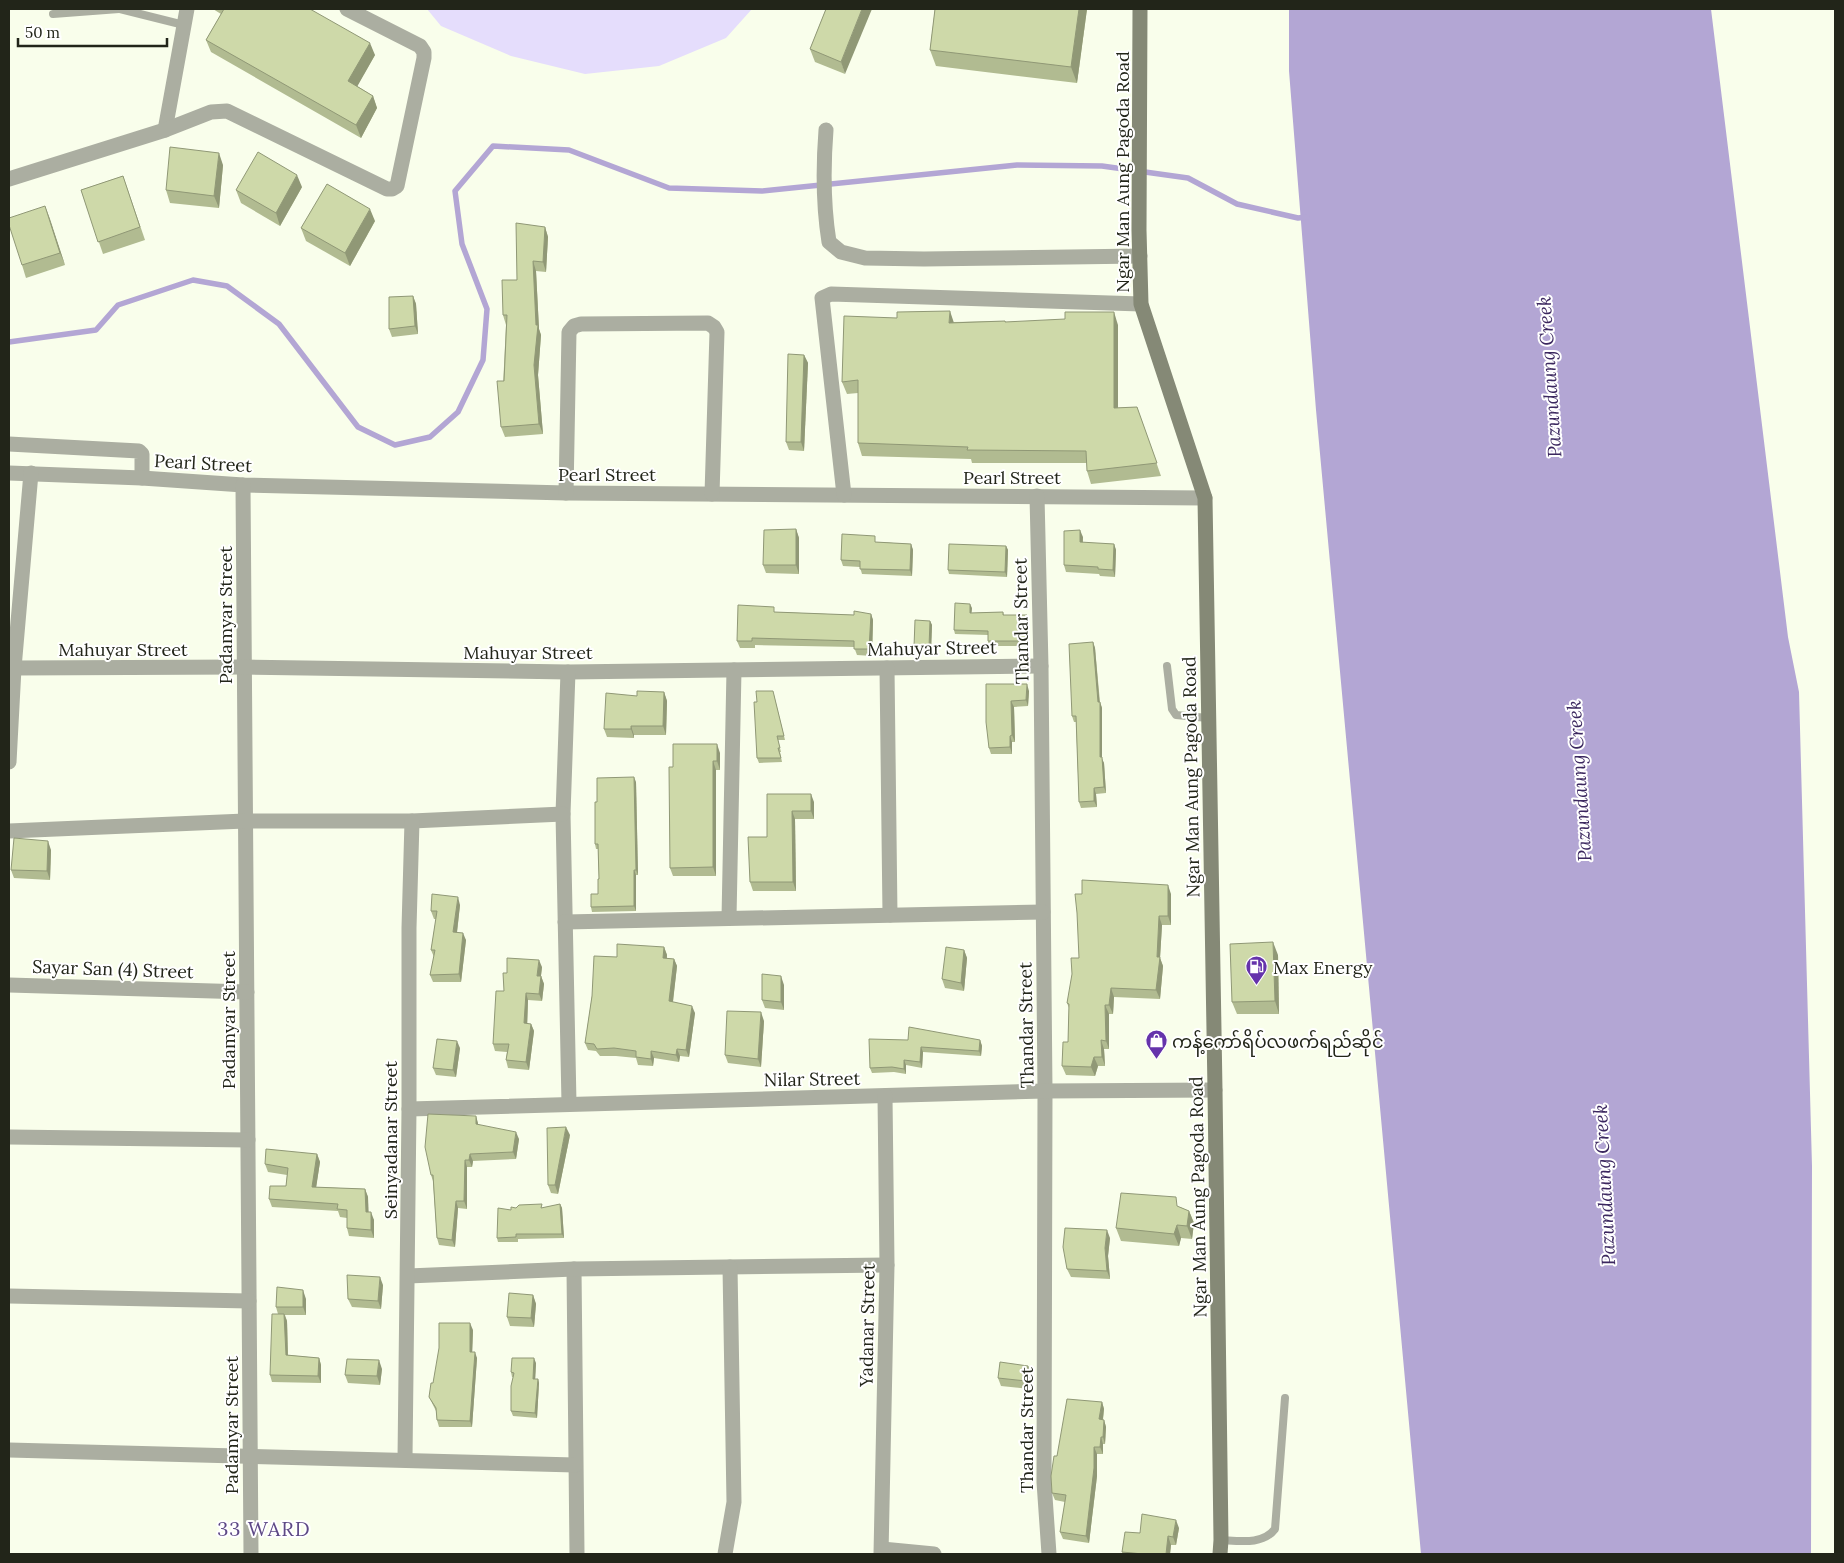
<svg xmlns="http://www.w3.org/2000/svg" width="1844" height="1563" font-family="Lora,'Noto Sans Myanmar',serif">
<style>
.green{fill:#e5ddfc}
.water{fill:#b3a6d4}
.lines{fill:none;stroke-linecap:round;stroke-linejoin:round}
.stream{stroke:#b3a6d4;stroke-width:5.5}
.service{stroke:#abaea1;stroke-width:8}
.minor{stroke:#abaea1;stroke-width:15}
.secondary{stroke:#858976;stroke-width:15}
.wall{fill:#b1bb91}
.shaded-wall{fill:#909876}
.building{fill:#ced9a9;stroke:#909876}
.labels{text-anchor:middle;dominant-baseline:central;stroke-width:4;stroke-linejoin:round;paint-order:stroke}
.street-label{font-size:18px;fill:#222519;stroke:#fff}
.poi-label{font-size:18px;fill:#222519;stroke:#fff;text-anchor:start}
.water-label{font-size:19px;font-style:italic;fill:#3b275f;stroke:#fff}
.quarter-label{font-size:20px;letter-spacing:1px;fill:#5e4987;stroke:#fff}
</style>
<rect width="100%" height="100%" fill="#f9feeb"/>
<path class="green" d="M427,9H752L726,38L659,66L585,74L511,56L441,26Z"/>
<path class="water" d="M1289,9H1711L1788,637L1799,692L1812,1166L1811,1554H1421L1316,410L1289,71Z"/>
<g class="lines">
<path class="stream" d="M9,342L96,330L118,305L193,280L227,286L279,324L358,427L395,445L430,437L458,412L483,360L487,309L462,244L455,191L493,146L569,150L669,188L762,191L1017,165L1102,166L1188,178L1237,204L1298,218L1307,217"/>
<g class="service">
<path d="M120,9L184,25"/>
<path d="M53,14L119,9"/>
<path d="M1167,666L1172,709L1176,715L1208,718"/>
<path d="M1221,1540C1240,1541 1263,1545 1275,1529L1285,1398"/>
</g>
<g class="minor">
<path d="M165,130L187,9"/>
<path d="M826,130C823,168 823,204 829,242L841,252L865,258L924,259L1140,256"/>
<path d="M9,179L165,130L211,112L227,111L387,189H392L397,186L424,58V52L420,46L347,9"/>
<path d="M9,444L139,451L142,454V478"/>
<path d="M9,473L142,478L243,485L566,493L1205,498"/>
<path d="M243,485L251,1554"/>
<path d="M566,493L569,332L574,326L581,324L708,323L714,327L717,332L712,494"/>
<path d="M844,495L822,298L831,294L1141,304"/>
<path d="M1037,496L1041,666L1045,1091L1044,1482L1049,1554"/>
<path d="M14,668L244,667L568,672L1041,666"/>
<path d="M887,668L890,915"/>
<path d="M568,672L563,814L569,1103"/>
<path d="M9,762L14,668L31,473"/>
<path d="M9,831L245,821H412L563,814"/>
<path d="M729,918L734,670"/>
<path d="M565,922L1043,912"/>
<path d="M9,985L247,992"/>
<path d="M409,1109L1045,1091L1215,1090"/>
<path d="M9,1137L248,1140"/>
<path d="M574,1269L577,1554"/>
<path d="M408,1276L574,1269L887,1265"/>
<path d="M9,1296L249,1301"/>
<path d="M9,1450L575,1465"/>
<path d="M405,1459L409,1109V928L412,821"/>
<path d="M882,1549L934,1554"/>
<path d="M725,1554L734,1502L730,1267"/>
<path d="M881,1554L887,1265L885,1096"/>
</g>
<path class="secondary" d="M1140,9L1139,230L1141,304L1205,498L1215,1090L1221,1540L1220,1554"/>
</g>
<g class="wall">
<path d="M213,9H310L375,55L357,86L373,96L377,108L361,138L211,52L206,40L221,14Z"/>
<path d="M826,9L845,74L815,62L810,49Z"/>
<path d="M935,9H1087L1077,83L936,66L930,50Z"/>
<path d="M223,165L219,208L170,203L166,190Z"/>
<path d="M123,176L145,240L103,254L81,190Z"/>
<path d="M302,187L280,226L241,203L236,190Z"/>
<path d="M45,206L65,265L26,278L22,265Z"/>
<path d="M375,221L350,266L306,241L301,228Z"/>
<path d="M545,227L548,237L546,272L536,271L539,329L541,335L538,375L543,434L505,437L501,427L506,325L503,315Z"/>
<path d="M413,296L416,304L418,334L392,337L389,329Z"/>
<path d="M1005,321L1006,322L1118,325V408L1137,407L1161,476L1091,484L1087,471V463H972L971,459L862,456L858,443V393L847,394L842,382L954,322Z"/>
<path d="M804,355L808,363L804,451L789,450L786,442Z"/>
<path d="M796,529L799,538V574L766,573L763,565Z"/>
<path d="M1083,537V543L1114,544L1116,550L1115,577L1100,576L1099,574L1066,572L1064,565Z"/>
<path d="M877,542L911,544L913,550L912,576L862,574L860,567L843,566L841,560Z"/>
<path d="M1006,546L1008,550L1007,577L949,574L948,570Z"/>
<path d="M972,608L971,613L1003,612L1004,615L1028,620L1027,646H989L988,641V635L955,634L954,630Z"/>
<path d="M776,612L854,615L871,614L873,620L872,656L857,655L854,647L755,645V648H740L737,641Z"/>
<path d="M930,621L932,625L931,651H915L914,647Z"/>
<path d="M1093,642L1095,648L1100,702L1102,708V759L1104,763L1106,793L1096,794L1097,807L1081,808L1079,802L1076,722H1074L1072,716Z"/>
<path d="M986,684L1029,691L1028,706L1014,707L1015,742H1012V754H991L989,748Z"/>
<path d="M664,692L667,701L666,735H634V738L607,737L604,729L637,696Z"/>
<path d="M774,695L785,740H778L781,752H780L782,762L759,763L757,758V702Z"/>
<path d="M720,753V770H716V876H673L670,868L673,767Z"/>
<path d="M636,782L638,875H636V911L592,912L591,907L598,894L599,879L598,849H596L595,844L597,802Z"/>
<path d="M767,794L814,802V819H795L796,891H753L750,882L767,837Z"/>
<path d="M51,850L50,880L14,878L11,870Z"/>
<path d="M1171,894V925H1162L1160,958L1163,966L1160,999L1114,997L1113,1014H1109V1049H1104L1105,1066H1098L1095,1076L1066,1075L1062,1066L1068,1042L1069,1008L1067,1003L1079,958Z"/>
<path d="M460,905L457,933L466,940L461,982H433L430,975L434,957L431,950L436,919H434L431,911Z"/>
<path d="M664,947L667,955V958L674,959L677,966L673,1002L695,1013L689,1057L680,1056L679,1062L654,1058L653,1066L638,1065L636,1058L616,1056H600L596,1051L588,1050L585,1043L592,996L617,957Z"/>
<path d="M964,950L967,958L964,991L945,988L942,979Z"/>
<path d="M1278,955L1279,1014H1237L1232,1002Z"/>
<path d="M542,967L541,976L544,984L542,1001L528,1000L527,1024H531L534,1031L529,1070L508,1068L506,1060L507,1052L495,1051L493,1044L504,991L507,973Z"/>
<path d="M784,985V1010L765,1008L762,1000Z"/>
<path d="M764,1021L761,1067L728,1063L725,1055Z"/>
<path d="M908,1040H980L982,1046L981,1056L923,1052L922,1068L906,1065V1074L894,1072L872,1073L870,1068Z"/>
<path d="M460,1048L456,1077L436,1075L433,1068Z"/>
<path d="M476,1116L478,1125L519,1139L516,1159L473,1161L472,1167H467V1209L458,1208L455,1247L439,1245L437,1238L433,1181L431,1175Z"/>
<path d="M570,1135L558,1194L551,1193L548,1185Z"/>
<path d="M317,1154L320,1162L316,1187L365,1189L368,1197V1212L374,1220V1238L349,1236L347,1228V1218L340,1217L338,1211L272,1207L269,1199L286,1186L287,1175L268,1172L265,1164Z"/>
<path d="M560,1204L562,1208L564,1238L518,1239V1242H498L497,1238L516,1208H543Z"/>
<path d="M1180,1207L1189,1211L1194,1223L1192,1239L1181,1238L1179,1246L1121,1241L1116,1228Z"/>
<path d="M1110,1238L1108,1256L1110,1279L1071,1277L1067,1269Z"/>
<path d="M383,1285L381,1309L352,1307L348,1299Z"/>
<path d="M533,1295L536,1304L534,1327L510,1326L507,1317Z"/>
<path d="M306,1299V1315H285L287,1321L288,1355L319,1358L321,1365V1383L272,1382L270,1375L278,1314L276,1307Z"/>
<path d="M473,1330L472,1352L477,1358L472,1427H439L437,1420L436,1411L429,1397L433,1383Z"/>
<path d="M536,1363L535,1379H538L539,1383L537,1418L513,1416L511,1411L513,1377H512L511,1372Z"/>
<path d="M1028,1366L1031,1374L1029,1389L1001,1386L998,1378Z"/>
<path d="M382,1369L380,1385L348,1383L345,1375Z"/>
<path d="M1102,1402L1104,1409L1103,1420H1104L1106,1427L1105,1444H1103V1454H1097V1476L1089,1543L1063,1539L1060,1532L1065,1502L1055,1500L1052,1493L1057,1456Z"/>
<path d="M1179,1528L1176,1545H1171L1170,1554H1123L1122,1552L1140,1533Z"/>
</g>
<g class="shaded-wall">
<path d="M862,9H872L845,74L841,62Z"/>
<path d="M1079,9H1087L1077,83L1071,67Z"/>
<path d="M370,43L375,55L353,94L348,81Z"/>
<path d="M373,96L377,108L361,138L356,125Z"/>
<path d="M219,153L223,165L219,208L214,196Z"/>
<path d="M297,175L302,187L280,226L276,213Z"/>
<path d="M45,206L50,219L65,265L60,253Z"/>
<path d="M370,209L375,221L350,266L345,253Z"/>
<path d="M545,227L548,237L546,272L543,262Z"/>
<path d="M533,261L536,271L539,329L541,335L538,375L543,434L539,424L534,365L536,325Z"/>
<path d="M413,296L416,304L418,334L415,326Z"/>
<path d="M950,311L954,323H949Z"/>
<path d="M1114,312L1118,325V420L1114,408Z"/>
<path d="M804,355L808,363L804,451L801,442Z"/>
<path d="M796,529L799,538V574L796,565Z"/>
<path d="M1080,530L1083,537L1082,549L1080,542Z"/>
<path d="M911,544L913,550L912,576L910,570Z"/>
<path d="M1114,544L1116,550L1115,577L1113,570Z"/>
<path d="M1006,546L1008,550L1007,577L1005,572Z"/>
<path d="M970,604L972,608L971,618L970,613Z"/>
<path d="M871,614L873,620L872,656L869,649Z"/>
<path d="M1027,615L1028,620L1027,646L1026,641Z"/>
<path d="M930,621L932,625L931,651L929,647Z"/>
<path d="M1093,642L1095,648L1100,708L1098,702Z"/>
<path d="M1027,684L1029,691L1028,706L1026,700Z"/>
<path d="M664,692L667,701L666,735L663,726Z"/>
<path d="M1011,701L1014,707L1015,742L1012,735Z"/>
<path d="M1100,702L1102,708V759L1104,763L1106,793L1104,787L1100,757Z"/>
<path d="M631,726L634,735V738L631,729Z"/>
<path d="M1010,736L1012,742V754L1010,747Z"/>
<path d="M717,744L720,753V770L717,761Z"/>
<path d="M713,761L716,770V876L713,867Z"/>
<path d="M634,777L636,782L638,875L636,870Z"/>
<path d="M1094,788L1096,794L1097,807L1094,801Z"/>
<path d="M811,794L814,802V819L811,811Z"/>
<path d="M792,811L795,819L796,891L793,882Z"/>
<path d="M48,841L51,850L50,880L47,871Z"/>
<path d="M634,870L636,875V911L634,906Z"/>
<path d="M1168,885L1171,894V925L1168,916Z"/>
<path d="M458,897L460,905L456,940L453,932Z"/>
<path d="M1159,916L1162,925L1160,958L1163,966L1160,999L1156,990L1157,957Z"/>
<path d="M463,933L466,940L461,982L459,974Z"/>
<path d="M1273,942L1278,955L1279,1014L1275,1001Z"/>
<path d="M664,947L667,955L666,965L663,958Z"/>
<path d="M964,950L967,958L964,991L961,983Z"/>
<path d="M674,959L677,966L672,1009L669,1001Z"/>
<path d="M539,960L542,967L540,983L537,976Z"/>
<path d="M541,976L544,984L542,1001L539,994Z"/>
<path d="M781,976L784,985V1010L781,1002Z"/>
<path d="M1111,988L1114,997L1113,1014L1109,1005Z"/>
<path d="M526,993L528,1000L527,1031L524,1023Z"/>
<path d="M1105,1005L1109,1014V1049L1106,1041Z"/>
<path d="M692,1006L695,1013L689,1057L686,1050Z"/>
<path d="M761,1012L764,1021L761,1067L758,1059Z"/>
<path d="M531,1024L534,1031L529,1070L526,1062Z"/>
<path d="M980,1040L982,1046L981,1056L979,1051Z"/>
<path d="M1101,1040L1104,1049L1105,1066L1102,1057Z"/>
<path d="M457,1041L460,1048L456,1077L453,1070Z"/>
<path d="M921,1047L923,1052L922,1068L920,1062Z"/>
<path d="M677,1049L680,1056L679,1062L676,1055Z"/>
<path d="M651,1051L654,1058L653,1066L651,1059Z"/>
<path d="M1094,1057L1098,1066L1095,1076L1091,1067Z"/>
<path d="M904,1060L906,1065V1074L904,1069Z"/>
<path d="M476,1116L478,1123V1131L476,1124Z"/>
<path d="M566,1127L570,1135L558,1194L555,1185Z"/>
<path d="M516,1132L519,1139L516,1159L513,1152Z"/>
<path d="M317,1154L320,1162L315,1195L312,1187Z"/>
<path d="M470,1154L473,1161L472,1167L469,1160Z"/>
<path d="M465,1160L467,1167V1209L464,1201Z"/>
<path d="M365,1189L368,1197L369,1220L366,1212Z"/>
<path d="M456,1201L458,1208L455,1247L452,1240Z"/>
<path d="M560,1204L562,1208L564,1238L562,1234Z"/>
<path d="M1189,1211L1194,1223L1192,1239L1187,1226Z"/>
<path d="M371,1212L374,1220V1238L371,1230Z"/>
<path d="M1177,1225L1181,1238L1179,1246L1174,1234Z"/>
<path d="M1107,1230L1110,1238L1108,1256L1110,1279L1107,1271L1105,1248Z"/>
<path d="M380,1277L383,1285L381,1309L378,1301Z"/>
<path d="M303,1290L306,1299V1315L303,1307Z"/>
<path d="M533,1295L536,1304L534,1327L531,1318Z"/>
<path d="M284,1314L287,1321L288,1362L286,1355Z"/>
<path d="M470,1323L473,1330L472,1358L470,1352Z"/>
<path d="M475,1352L477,1358L472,1427L470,1421Z"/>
<path d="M319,1358L321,1365V1383L318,1376Z"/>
<path d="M534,1358L536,1363L535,1383L533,1379Z"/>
<path d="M379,1360L382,1369L380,1385L377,1376Z"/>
<path d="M1028,1366L1031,1374L1029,1389L1026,1381Z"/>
<path d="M538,1379L539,1383L537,1418L535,1413Z"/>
<path d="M1102,1402L1104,1409L1102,1426L1099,1419Z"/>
<path d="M1104,1420L1106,1427L1105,1444L1103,1437Z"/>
<path d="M1101,1437L1103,1444V1454L1100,1447Z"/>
<path d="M1094,1447L1097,1454V1476L1089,1543L1086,1536Z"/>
<path d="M1176,1520L1179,1528L1176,1545L1173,1537Z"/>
<path d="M1168,1536L1171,1545L1170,1554H1166Z"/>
</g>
<g class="building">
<path d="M224,9H310L370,43L348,81L373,96L356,125L206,40Z"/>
<path d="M826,9H862L841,62L810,49Z"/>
<path d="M935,9H1079L1071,67L930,50Z"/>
<path d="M170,147L219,153L214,196L166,190Z"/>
<path d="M258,152L297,175L276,213L236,190Z"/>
<path d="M123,176L140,227L98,242L81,190Z"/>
<path d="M327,184L370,209L345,253L301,228Z"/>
<path d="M45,206L60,253L22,265L9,225V218Z"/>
<path d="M516,223L545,227L543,262L533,261L536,325H538L534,365L539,424L501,427L497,381H504L507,315H503L502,280H517Z"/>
<path d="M413,296L415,326L389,329V297Z"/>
<path d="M950,311L949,323L1005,321V322L1065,319V312H1114V408L1137,407L1157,463L1087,471L1086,451L967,450L968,447L858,443V380L842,382L844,316L897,318V312Z"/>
<path d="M788,354L804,355L801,442H786Z"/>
<path d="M796,529V565H763L764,530Z"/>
<path d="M1080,530V542L1114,544L1113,570L1098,569V567L1064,565V531Z"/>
<path d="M842,534L875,536V542L911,544L910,570L860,569V561L841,560Z"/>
<path d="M949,544L1006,546L1005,572L948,570Z"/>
<path d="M955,603L970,604V613L1003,612V615H1027L1026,641H988V631L954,630Z"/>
<path d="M738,605L774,607V612L854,615V611L871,614L869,649H854V641L752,638V641H737Z"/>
<path d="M915,620L930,621L929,647H914Z"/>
<path d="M1093,642L1098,702H1100V757H1102L1104,787L1094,788V801L1079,802L1076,716H1072L1069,644Z"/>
<path d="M986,684H1027L1026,700L1011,701L1012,735L1010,736V747L989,748L986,722Z"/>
<path d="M637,691L664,692L663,726H631V729H604L606,693L637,696Z"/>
<path d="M756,691H773L784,736H777L780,748H778L781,758H757L754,702H757Z"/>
<path d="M673,744H717V761H713V867L670,868L669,767H673Z"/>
<path d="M634,777L636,870H634V906L591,907V894H598V879H599L598,844H595V802H597V778Z"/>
<path d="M767,794H811V811H792L793,882H750L748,837H767Z"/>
<path d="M14,838L48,841L47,871L11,870Z"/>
<path d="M1082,880L1168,885V916H1159L1157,957H1160L1156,990L1111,988L1109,1005H1105L1106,1041L1101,1040L1102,1057H1094L1091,1067L1062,1066L1063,1042H1068L1069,1004L1067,1003L1072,974L1071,958H1079L1077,913L1075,894H1082Z"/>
<path d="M432,894L458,897L453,932L463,933L459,974L430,975L435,950H431L437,911H431Z"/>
<path d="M1273,942L1275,1001L1232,1002L1230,944Z"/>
<path d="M617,944L664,947L663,958L674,959L669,1001L692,1006L686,1050L677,1049L676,1055L651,1051V1059L636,1057V1051L614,1048L597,1049L594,1044L585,1043L592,996L594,956L617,957Z"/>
<path d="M946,947L964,950L961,983L942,979Z"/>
<path d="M507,958L539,960L537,976H541L539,994L526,993L524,1023L531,1024L526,1062L506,1060L509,1044H493L496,991H504L503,973H507Z"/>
<path d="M762,974L781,976V1002L762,1000Z"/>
<path d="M727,1011L761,1012L758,1059L725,1055Z"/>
<path d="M909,1027L980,1040L979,1051L921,1047L920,1062L904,1060V1069L892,1067L870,1068L869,1039L908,1040Z"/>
<path d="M437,1039L457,1041L453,1070L433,1068Z"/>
<path d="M428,1114L476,1116V1124L516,1132L513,1152L470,1154L469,1160H465L464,1201H456L452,1240L437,1238L433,1175H431L425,1147Z"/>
<path d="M566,1127L555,1185H548L547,1128Z"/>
<path d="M266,1149L317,1154L312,1187L365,1189L366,1212H371V1230L347,1228V1210L337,1209L338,1204L269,1199L270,1186H286L288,1168L265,1164Z"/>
<path d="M1121,1193L1176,1197L1177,1206L1189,1211L1187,1226L1177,1225L1174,1234L1116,1228Z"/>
<path d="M542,1204L541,1208L560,1204L562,1234H516V1237L497,1238L498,1208L511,1210V1207L516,1208L519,1205Z"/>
<path d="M1065,1228L1107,1230L1105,1248L1107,1271L1067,1269L1063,1247Z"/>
<path d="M347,1275L380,1277L378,1301L348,1299Z"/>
<path d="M277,1287L303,1290V1307H276Z"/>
<path d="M509,1293L533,1295L531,1318L507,1317Z"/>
<path d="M272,1314H284L286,1355L319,1358L318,1376L270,1375Z"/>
<path d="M439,1323H470V1352H475L470,1421L437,1420L436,1408L429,1397L431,1383H433L439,1348Z"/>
<path d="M512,1358H534L533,1379H538L535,1413L511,1411V1386L514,1373L511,1372Z"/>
<path d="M347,1359L379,1360L377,1376L345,1375Z"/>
<path d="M1000,1362L1028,1366L1026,1381L998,1378Z"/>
<path d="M1067,1399L1102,1402L1099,1419L1104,1420L1103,1437H1101L1100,1447H1094V1468L1086,1536L1060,1532L1066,1495L1052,1493L1051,1476L1054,1456H1057Z"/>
<path d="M1142,1514L1176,1520L1173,1537L1168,1536L1166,1554H1143L1122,1552L1125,1532L1140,1533Z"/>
</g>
<defs>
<symbol id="fuel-pin" viewBox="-11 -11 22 30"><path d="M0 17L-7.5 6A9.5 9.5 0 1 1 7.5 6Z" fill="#6533ab" stroke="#fff"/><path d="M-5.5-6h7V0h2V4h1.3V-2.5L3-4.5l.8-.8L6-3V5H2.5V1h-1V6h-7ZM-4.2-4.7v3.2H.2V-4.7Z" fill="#fff"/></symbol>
<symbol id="shop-pin" viewBox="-11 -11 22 30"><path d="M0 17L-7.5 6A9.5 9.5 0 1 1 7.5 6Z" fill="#6533ab" stroke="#fff"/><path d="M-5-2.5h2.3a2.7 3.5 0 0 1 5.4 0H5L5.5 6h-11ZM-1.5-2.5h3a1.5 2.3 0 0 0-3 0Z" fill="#fff"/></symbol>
</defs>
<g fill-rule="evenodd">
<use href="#fuel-pin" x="1244" y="954" width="25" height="34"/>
<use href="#shop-pin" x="1144" y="1028" width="25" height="34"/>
</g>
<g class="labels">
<g class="street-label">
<text transform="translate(1122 172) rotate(-90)">Ngar Man Aung Pagoda Road</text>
<text transform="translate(203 463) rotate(3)">Pearl Street</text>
<text x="607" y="474">Pearl Street</text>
<text x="1012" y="477">Pearl Street</text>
<text transform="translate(225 615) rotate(-90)">Padamyar Street</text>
<text transform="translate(1021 621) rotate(-91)">Thandar Street</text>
<text transform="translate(932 648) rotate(-1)">Mahuyar Street</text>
<text x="123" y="649">Mahuyar Street</text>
<text x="528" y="652">Mahuyar Street</text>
<text transform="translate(1191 777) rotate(-91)">Ngar Man Aung Pagoda Road</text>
<text transform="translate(113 969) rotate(2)">Sayar San (4) Street</text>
<text transform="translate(228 1020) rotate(-90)">Padamyar Street</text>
<text transform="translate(1026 1025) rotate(-91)">Thandar Street</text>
<text transform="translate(812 1079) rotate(-1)">Nilar Street</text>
<text transform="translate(390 1140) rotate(-90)">Seinyadanar Street</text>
<text transform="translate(1198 1197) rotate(-91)">Ngar Man Aung Pagoda Road</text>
<text transform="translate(867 1325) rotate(-89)">Yadanar Street</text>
<text transform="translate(231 1425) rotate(-90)">Padamyar Street</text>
<text transform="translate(1026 1430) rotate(-90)">Thandar Street</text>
</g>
<g class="poi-label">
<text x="1273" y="967">Max Energy</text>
<text x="1172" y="1041">ကန့်ကော်ရိပ်လဖက်ရည်ဆိုင်</text>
</g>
<g class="water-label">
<text transform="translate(1549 377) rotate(-94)">Pazundaung Creek</text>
<text transform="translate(1579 781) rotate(-94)">Pazundaung Creek</text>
<text transform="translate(1604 1185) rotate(-93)">Pazundaung Creek</text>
</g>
<g class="quarter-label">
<text x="264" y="1528">33 WARD</text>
</g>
</g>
<rect width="1844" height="1563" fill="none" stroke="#222519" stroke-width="20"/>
<path d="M18 38v8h149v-8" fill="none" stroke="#222519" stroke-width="2.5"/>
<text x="25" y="38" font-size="15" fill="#222519" stroke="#ffffff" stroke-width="4" paint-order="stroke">50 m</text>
</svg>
